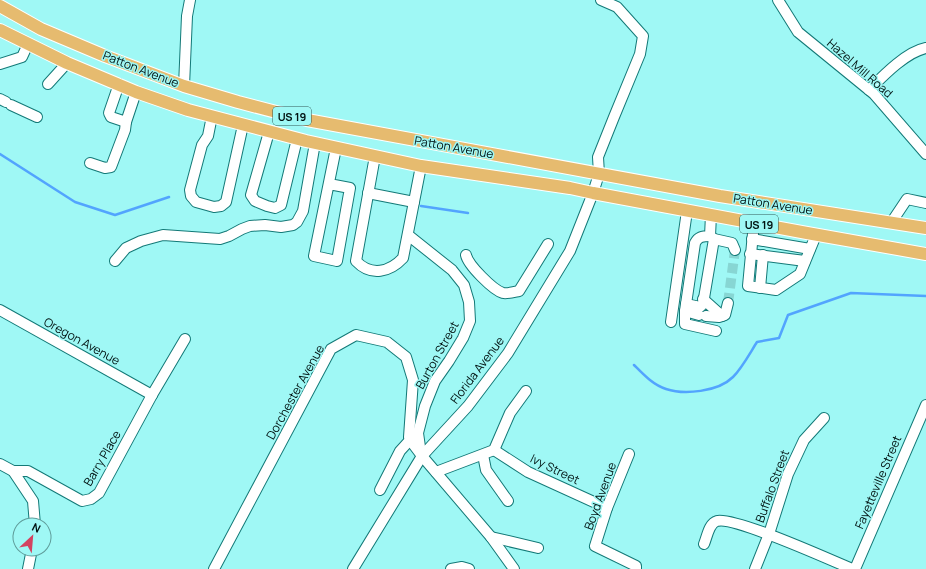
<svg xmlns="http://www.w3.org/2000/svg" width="926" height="569" font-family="Manrope,sans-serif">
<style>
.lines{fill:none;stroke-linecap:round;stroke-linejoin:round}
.stream{stroke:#52a4fe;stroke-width:2.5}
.minor-tunnel{stroke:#87d6d3;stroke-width:10;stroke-dasharray:10 5;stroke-linecap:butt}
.minor-casing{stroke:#137977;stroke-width:12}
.major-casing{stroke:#fff;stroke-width:14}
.minor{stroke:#fff;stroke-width:10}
.major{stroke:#e6bb6f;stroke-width:12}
.labels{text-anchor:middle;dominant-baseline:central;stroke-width:3;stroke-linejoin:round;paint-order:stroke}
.shield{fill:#9ff8f5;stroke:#305755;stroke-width:1}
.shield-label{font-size:11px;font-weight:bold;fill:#001211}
.street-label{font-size:12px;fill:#001211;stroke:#9ff8f5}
</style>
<rect width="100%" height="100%" fill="#9ff8f5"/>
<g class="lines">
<g class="stream">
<path d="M0,154L75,202L115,215L169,197"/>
<path d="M421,206L468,213"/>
<path d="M634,365C643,374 653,385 666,389C684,395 718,392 733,377C742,368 750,353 757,342L779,338L788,315L851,293L926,296"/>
</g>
<path class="minor-tunnel" d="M728,303L735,250"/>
<defs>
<g id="minor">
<path d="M778,0L798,32L874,94L926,154"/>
<path d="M0,64L22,57L28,44"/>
<path d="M48,84L67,63"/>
<path d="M119,84L109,113L111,117L126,122"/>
<path d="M184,86L187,16L190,0"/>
<path d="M869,90C883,76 906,52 926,48"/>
<path d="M0,99L6,102"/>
<path d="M11,105L37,117"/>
<path d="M212,116L208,136L202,145L190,190L191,196L196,202L214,207L221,206L226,202L243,125"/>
<path d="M269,132L251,195L255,201L267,206L275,208L281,205L297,139"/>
<path d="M375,156L356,261C371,277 390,272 403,258L421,166"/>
<path d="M90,163L105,168L111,167L125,130L126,122L136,92"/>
<path d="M329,184L350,188L337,261L314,256L336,148"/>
<path d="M368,193L414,202"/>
<path d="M711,215L710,236C702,236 698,237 695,243L685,311V324L716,331"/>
<path d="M754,223L748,286L776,290L800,274L816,235"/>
<path d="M891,223L907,199L926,203"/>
<path d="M408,235L452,270L464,285L469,302L470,321L463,338L449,361L435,381L425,406L418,433L421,454"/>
<path d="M710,236L714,239L732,243L735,250"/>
<path d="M752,239L810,249"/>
<path d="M750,254L805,261"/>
<path d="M466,255C468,265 493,290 503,293C507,294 514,292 519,291L548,244"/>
<path d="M115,261L126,248L141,241L163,235L220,239L229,236L242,229L250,226L265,225L281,227L293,225L297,222L303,211L315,143"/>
<path d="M760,288L763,255"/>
<path d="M703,299L722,316"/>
<path d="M686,304L700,307L703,304L714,239"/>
<path d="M0,310L152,395"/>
<path d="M685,311L699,315"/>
<path d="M706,316L719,317L725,315L728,303"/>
<path d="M671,322L687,211"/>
<path d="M494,450L528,472L607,508"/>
<path d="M629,454L607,508L595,546L636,566V569"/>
<path d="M483,455L486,470L508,501"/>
<path d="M0,464L13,471L33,501L35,525"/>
<path d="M13,471H28L82,501L91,499L99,493L152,395L185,339"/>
<path d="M436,472L494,450L510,413L526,391"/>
<path d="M380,490L400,451L410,440"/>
<path d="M491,537L538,548"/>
<path d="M704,544C707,537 709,523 717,521C733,516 831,560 852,569"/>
<path d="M28,569L32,549"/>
<path d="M214,569L331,349L356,335L387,342L406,357L413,380L409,437L410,440L422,456L491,537L514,569"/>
<path d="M353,569L422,456L468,406L508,353L570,251L593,193L599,174L598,157L614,117L640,54L643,36L617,7L601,0"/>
<path d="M451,569L462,567L469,569"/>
<path d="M755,569L769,534L788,474L804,440L824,418"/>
<path d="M855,569L926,405"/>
</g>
<g id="major">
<path d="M0,6L41,29L105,56L184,86L238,102L307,120L720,196L926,228"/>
<path d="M0,30L67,63L136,92L188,110L306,141L421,166L570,188L593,193L807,233L926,254"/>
</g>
</defs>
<use href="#minor" class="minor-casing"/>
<use href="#major" class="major-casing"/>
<use href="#minor" class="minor"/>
<use href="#major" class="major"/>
</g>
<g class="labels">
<g class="shield">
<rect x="273" y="107" width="38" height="18" rx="3"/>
<rect x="740" y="215" width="38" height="18" rx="3"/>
</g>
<g class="shield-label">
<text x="292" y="116">US 19</text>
<text x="759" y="224">US 19</text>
</g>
<g class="street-label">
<text transform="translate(860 68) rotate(41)">Hazel Mill Road</text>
<text transform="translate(141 69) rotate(21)">Patton Avenue</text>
<text transform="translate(454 147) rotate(10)">Patton Avenue</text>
<text transform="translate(773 204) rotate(9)">Patton Avenue</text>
<text transform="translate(82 341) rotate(29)">Oregon Avenue</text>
<text transform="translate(437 355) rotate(-61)">Burton Street</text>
<text transform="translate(477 370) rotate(-53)">Florida Avenue</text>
<text transform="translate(295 392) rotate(-61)">Dorchester Avenue</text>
<text transform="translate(102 458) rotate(-60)">Barry Place</text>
<text transform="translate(555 469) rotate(26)">Ivy Street</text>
<text transform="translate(878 482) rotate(-67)">Fayetteville Street</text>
<text transform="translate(772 486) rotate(-70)">Buffalo Street</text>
<text transform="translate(600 496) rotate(-70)">Boyd Avenue</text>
</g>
</g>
<g transform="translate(32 537) rotate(26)"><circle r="19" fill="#9ff8f5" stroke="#5f9c9a"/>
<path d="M0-3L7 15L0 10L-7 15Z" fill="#d34360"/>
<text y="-6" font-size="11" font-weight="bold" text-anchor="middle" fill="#001211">N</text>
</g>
</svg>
